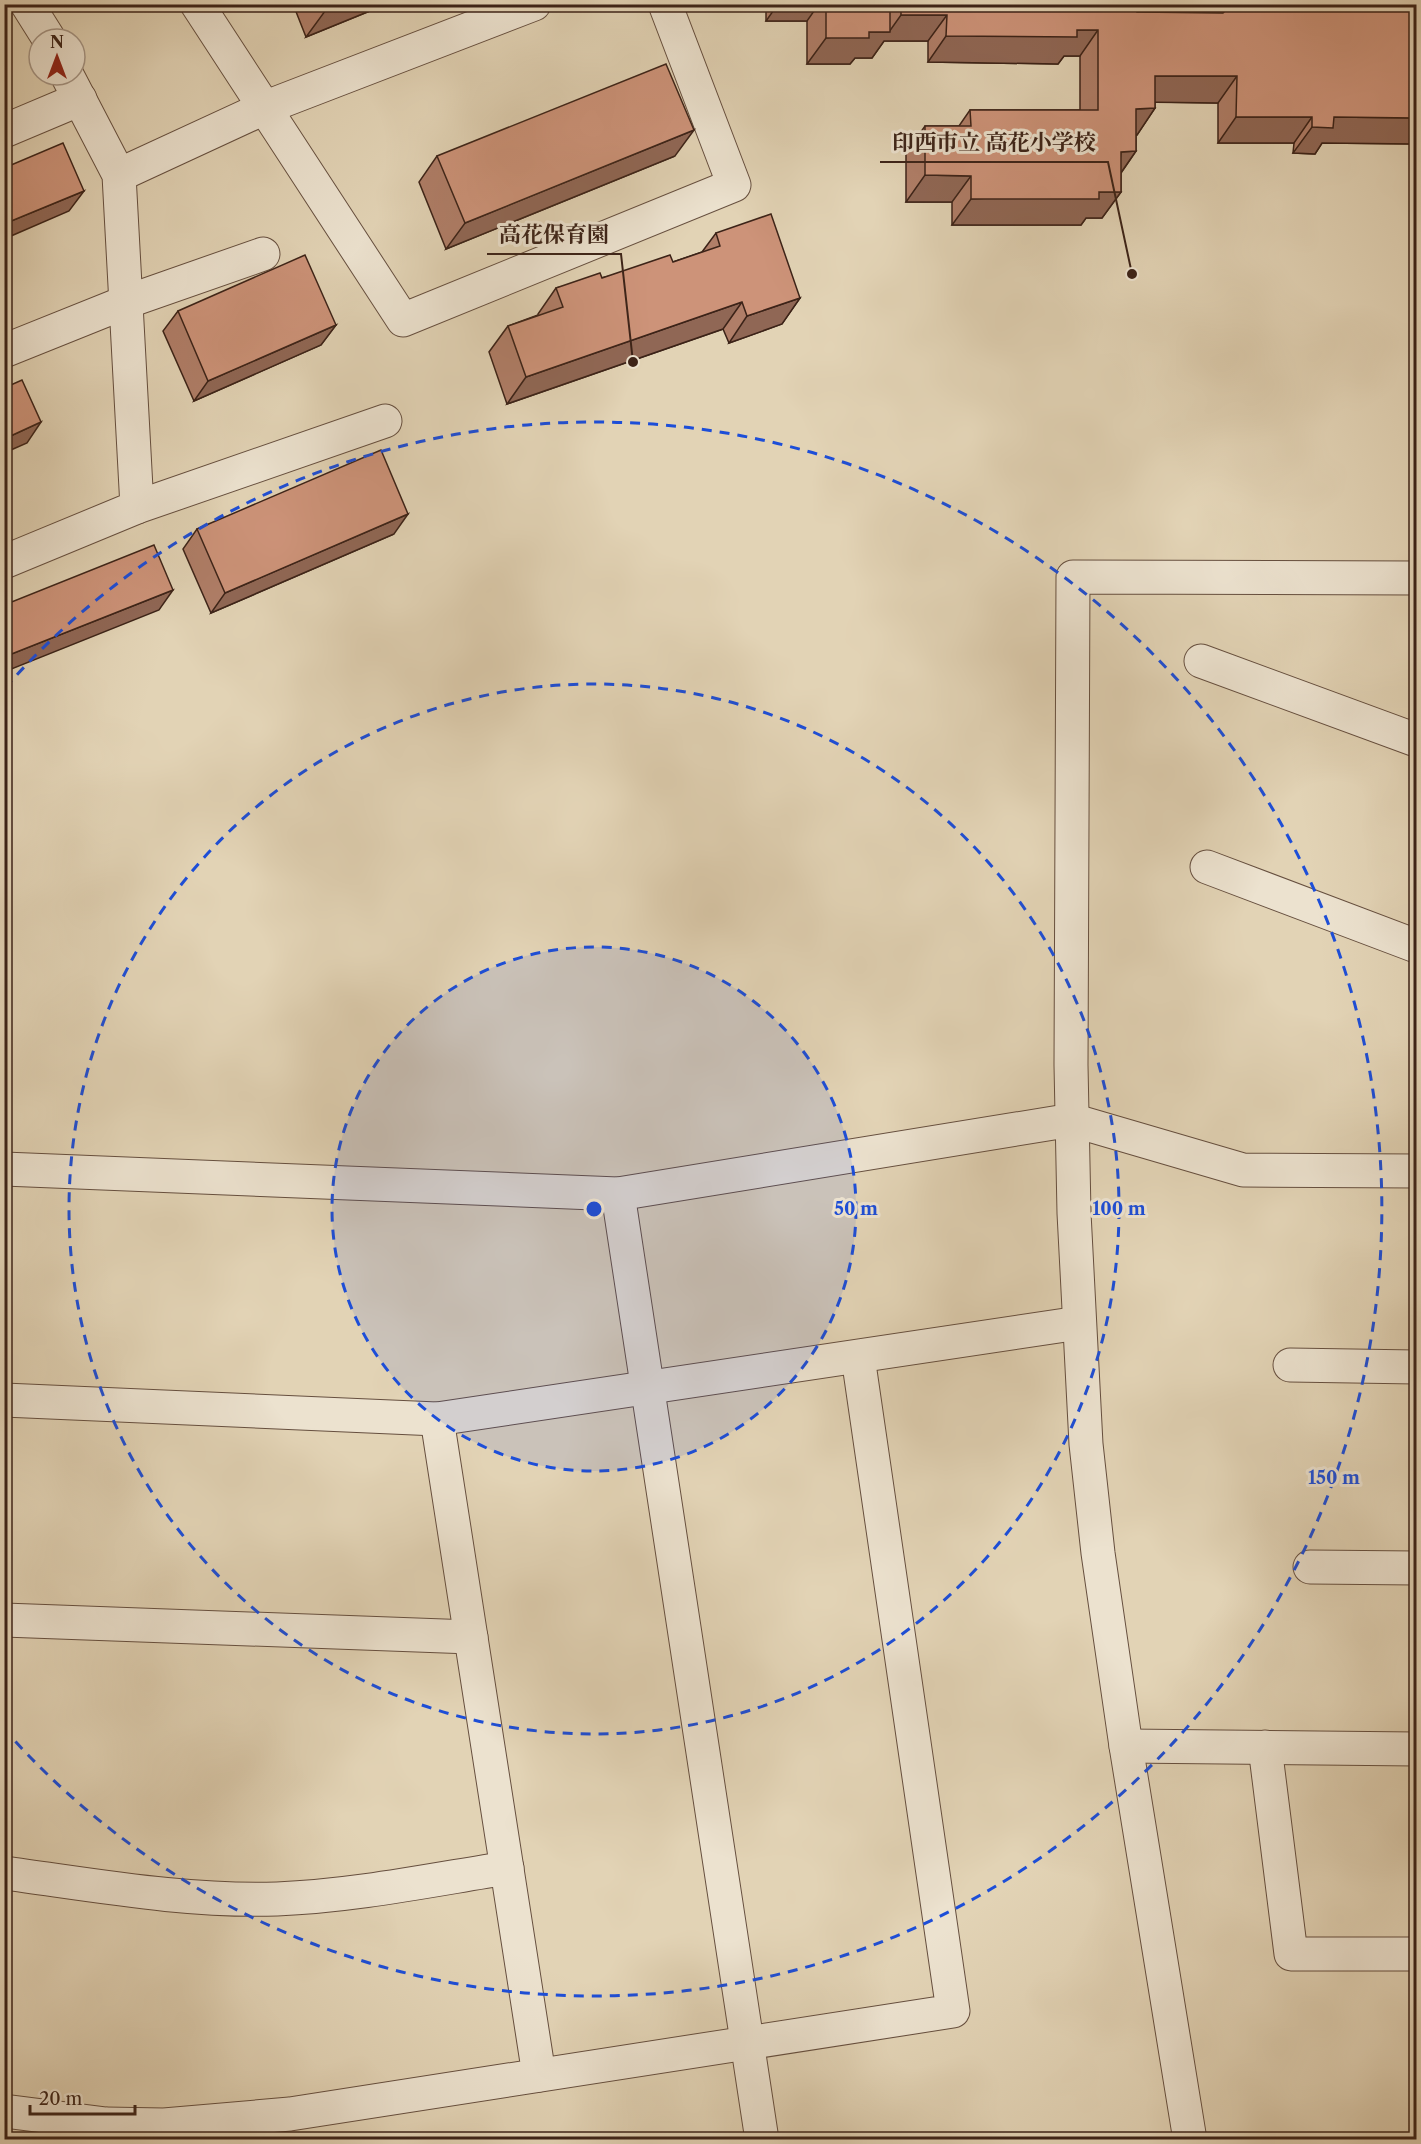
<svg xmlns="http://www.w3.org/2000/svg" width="1421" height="2144" font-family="'Libre Caslon Text','Noto Serif JP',serif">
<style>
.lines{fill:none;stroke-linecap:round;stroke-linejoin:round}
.street-casing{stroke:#664f3f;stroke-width:35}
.street{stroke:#ece2cf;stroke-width:33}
.wall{fill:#b07e68;stroke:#3c2318;stroke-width:1.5}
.shaded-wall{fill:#906755;stroke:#3c2318;stroke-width:1.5}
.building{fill:#cd9379;stroke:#3c2318;stroke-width:1.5}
.ring{fill:none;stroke:#1d4ed8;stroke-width:3;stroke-dasharray:10 8}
.centre{fill:#1d4ed8;stroke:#ece2cf;stroke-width:3}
.ring-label{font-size:18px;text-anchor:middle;font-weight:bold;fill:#1d4ed8;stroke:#ece2cf;stroke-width:6;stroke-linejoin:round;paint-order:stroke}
.leader{fill:none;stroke:#3c2318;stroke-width:2}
.callout-dot{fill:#3c2318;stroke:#ece2cf;stroke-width:2}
.callout-label{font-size:22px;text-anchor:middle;font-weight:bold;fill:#3c2318;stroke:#ece2cf;stroke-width:6;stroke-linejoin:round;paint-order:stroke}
</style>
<rect width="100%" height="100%" fill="#e2d3b5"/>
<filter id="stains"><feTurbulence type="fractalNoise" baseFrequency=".00333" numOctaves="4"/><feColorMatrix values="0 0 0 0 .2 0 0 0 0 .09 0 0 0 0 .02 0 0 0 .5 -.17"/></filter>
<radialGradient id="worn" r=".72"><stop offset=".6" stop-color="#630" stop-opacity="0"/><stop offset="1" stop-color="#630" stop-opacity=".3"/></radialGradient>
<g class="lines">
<defs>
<g id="street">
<path d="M27,4L49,39"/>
<path d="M197,4L403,320L734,185L665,4"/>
<path d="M4,131L80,99"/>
<path d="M119,175L264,108L534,4"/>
<path d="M4,351L126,302L263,254"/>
<path d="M137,507L385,421"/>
<path d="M4,562L137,507L119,175L67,75"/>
<path d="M1201,661L1416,740"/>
<path d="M1207,867L1416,946"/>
<path d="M4,1169L618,1194L1072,1120L1243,1170L1416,1171"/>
<path d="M618,1194L762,2140"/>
<path d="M1290,1365L1416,1367"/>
<path d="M4,1400L437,1419L1079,1323"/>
<path d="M437,1419L539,2075"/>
<path d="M1310,1567L1416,1568"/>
<path d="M4,1620L471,1637"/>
<path d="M1126,1746L1416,1749"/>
<path d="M1265,1747L1291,1954H1416"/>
<path d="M4,1873C94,1885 186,1902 277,1899C354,1896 431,1880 507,1868"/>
<path d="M4,2111L106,2124L164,2125L290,2114L953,2011L858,1357"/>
<path d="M1190,2140L1126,1746L1098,1553L1086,1444L1074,1213L1071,1065L1073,577L1416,578"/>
</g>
</defs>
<use href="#street" class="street-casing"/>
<use href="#street" class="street"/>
</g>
<g class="wall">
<path d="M293,4H387L306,37Z"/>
<path d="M766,4H1137V12L1223,13L1416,4V144L1322,143L1315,154L1293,153L1294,143H1218V103L1155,102V108L1137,135H1136V151L1121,173V192L1102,218H1086L1081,225H952V202H906V153L925,126H959L970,110H1080V56H1064L1058,64L928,62V41H884L872,58H855L850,64H807V21H766Z"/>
<path d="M437,156H675L446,249L419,182Z"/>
<path d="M716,233L800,298L782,324L729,343L723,329L507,404L489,352L508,326L538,315V314L556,288L673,262L702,252Z"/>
<path d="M178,311L336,325L321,345L194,401L163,331Z"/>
<path d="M197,529L394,534L211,613L183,549Z"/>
</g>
<g class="shaded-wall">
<path d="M341,4H387L306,37L325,11Z"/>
<path d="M778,4H819L807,21H766Z"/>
<path d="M901,15H947L928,41H884L872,58H855L850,64H807L826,38L869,32H889Z"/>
<path d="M1077,30H1098L1080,56H1064L1058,64L928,62L946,36Z"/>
<path d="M1155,76H1237L1218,103L1137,102Z"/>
<path d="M1155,108L1137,135H1118L1136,109Z"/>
<path d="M1236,117H1312L1294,143H1218Z"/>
<path d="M1334,117L1416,118V144L1322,143L1315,154L1293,153L1312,127Z"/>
<path d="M694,130L675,156L446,249L465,223Z"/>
<path d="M1136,151L1118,177L1121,152Z"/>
<path d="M925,175L971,176L952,202H906Z"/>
<path d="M84,191L69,211L4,239V224Z"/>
<path d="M1099,192H1121L1102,218H1086L1081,225H952L971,199Z"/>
<path d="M800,298L782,324L729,343L747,316Z"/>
<path d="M742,302L723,329L507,404L526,377Z"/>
<path d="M336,325L321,345L194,401L208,381Z"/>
<path d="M41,422L27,443L4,453V439Z"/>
<path d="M408,514L394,534L211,613L225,593Z"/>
<path d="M173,590L159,610L4,672V657Z"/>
</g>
<g class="building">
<path d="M322,4H341L325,11Z"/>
<path d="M826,4H890V32H869V38H826Z"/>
<path d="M901,4H1137V12L1223,13L1232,4H1416V118L1334,117L1333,128L1312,127V117H1236L1237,76H1155V108L1136,109V151L1121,152V192H1099V199H971V176L925,175V126H971L970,110H1098V30H1077V37L946,36L947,15H901Z"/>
<path d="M666,64L694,130L465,223L437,156Z"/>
<path d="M63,143L84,191L4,224V168Z"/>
<path d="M771,214L800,298L747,316L742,302L526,377L508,326L563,307L556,288L600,273L602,278L670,255L673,262L720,246L716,233Z"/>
<path d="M305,255L336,325L208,381L178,311Z"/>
<path d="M22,380L41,422L4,439V388Z"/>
<path d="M381,450L408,514L225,593L197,529Z"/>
<path d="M154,545L173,590L4,657V605Z"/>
</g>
<circle cx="594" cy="1209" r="262" fill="#1d4ed8" fill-opacity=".12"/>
<g class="ring">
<circle cx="594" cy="1209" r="262"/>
<circle cx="594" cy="1209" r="525"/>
<path d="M5 688A787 787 0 1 1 5 1730"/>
</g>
<circle cx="594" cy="1209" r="9" class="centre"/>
<g class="ring-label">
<text x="856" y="1215">50 m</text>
<text x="1119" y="1215">100 m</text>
<text x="1334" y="1484">150 m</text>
</g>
<path class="leader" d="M1132 274L1108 162H880M633 362L621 254H487"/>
<g class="callout-dot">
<circle cx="1132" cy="274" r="6"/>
<circle cx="633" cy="362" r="6"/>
</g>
<g class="callout-label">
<text x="994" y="150">印西市立 高花小学校</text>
<text x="554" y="242">高花保育園</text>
</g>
<rect width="1421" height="2144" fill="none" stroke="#e2d3b5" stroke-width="24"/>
<rect x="6" y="6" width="1409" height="2132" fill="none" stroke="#3c2318" stroke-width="3"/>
<rect x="12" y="12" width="1397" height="2120" fill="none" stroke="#3c2318" stroke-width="1.5"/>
<g transform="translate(57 57)"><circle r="28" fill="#ece2cf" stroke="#a69686" stroke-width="1.5"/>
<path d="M0-4.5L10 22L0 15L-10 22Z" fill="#8f2418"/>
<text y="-9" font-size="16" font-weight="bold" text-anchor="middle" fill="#3c2318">N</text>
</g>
<path d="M30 2105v9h105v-9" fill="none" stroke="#3c2318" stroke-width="3"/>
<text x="39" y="2105" font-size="18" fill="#3c2318" stroke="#ece2cf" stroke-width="4.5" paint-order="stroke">20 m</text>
<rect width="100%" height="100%" filter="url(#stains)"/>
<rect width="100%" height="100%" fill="url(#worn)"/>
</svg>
